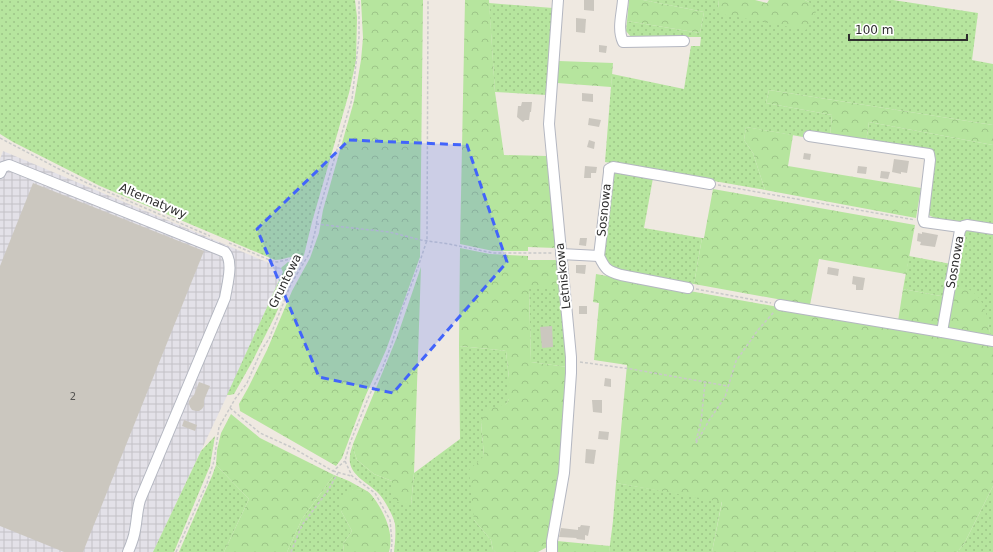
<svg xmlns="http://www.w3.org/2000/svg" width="993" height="552" font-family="'DejaVu Sans',sans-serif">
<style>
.industrial{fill:url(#industrial-grid)}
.grass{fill:url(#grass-dots)}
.forest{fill:url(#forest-crowns)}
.building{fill:#cbc7bf}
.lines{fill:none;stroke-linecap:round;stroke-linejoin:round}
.minor-casing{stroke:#b4b7c1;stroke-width:12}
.path{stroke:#c9c9c9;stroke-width:1.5;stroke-dasharray:3 2;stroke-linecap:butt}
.minor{stroke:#fff;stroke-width:10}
.marked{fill:#4264fb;fill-opacity:0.2;stroke:#4264fb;stroke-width:3;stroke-dasharray:8 5;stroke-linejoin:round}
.labels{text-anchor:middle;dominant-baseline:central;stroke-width:4;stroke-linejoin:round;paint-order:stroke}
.number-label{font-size:10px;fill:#555452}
.street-label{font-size:12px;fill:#2e2e2e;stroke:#fff}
</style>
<defs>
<pattern id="industrial-grid" width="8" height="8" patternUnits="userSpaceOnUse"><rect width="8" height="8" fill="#e3e1e8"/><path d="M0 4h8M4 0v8" fill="none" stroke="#c3c1c7"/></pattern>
<pattern id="grass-dots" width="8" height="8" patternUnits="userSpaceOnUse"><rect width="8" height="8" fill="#b6e59e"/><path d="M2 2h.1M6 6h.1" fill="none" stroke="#9dc588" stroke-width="1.8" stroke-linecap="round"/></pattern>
<pattern id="forest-crowns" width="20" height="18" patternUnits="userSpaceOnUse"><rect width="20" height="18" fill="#b6e59e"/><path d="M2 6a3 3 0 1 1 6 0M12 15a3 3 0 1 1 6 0" fill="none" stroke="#9dc588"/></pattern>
</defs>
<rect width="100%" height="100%" fill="#efe9e1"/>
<path class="industrial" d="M3,151L281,268L283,272L234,381L153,552H0V159Z"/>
<g class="grass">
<path d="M0,0H355L357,17L356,61L349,93L312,222L304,255L301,259C288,254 287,260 275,260L100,186L13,142L0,134Z"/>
<path d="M643,0H719L718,8L809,2L805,0H893L978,13L972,60L993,64V125L769,90L766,103L832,115L830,136L804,132L803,137L746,127L744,140L753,153L765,190L605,162L612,74L684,89L691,46H700L701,37H631L626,31L627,21L700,33L704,12Z"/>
<path d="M489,3L553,8L547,95L495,92Z"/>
<path d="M869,122L993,145V225C978,224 936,223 926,213L932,153L866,142Z"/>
<path d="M615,171L653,178L644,228L702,238L694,284L614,271L604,255L611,174Z"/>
<path d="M965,226L993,231V338L991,337L988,324L955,286Z"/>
<path d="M909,256L951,264L946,297L903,289Z"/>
<path d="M288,262L299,266L289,283L275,316L252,362L234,394L230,395H227L283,272L281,268Z"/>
<path d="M529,288L561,289L567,367L531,362Z"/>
<path d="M459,346L499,350L506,351L509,378V399L506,404L481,422L484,456L474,520L491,540L493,550L496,552H394C395,543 396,533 395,524C394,517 384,499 379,494C368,482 347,475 350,456C350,452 352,448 353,444L354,451L357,460L374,474L392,481L411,505L414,473L460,439Z"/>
<path d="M215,436L210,466L174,552H153L201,451Z"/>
<path d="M216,465L249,499L224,552H179L212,476Z"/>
<path d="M334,475L349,481L365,490L353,489L341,511L352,531L343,544L344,552H287L302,519Z"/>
<path d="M616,483L722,501L712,552H609L613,521Z"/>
<path d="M993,486V552H957L964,544Z"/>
</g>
<g class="forest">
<path d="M361,0H423L420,257L386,350L365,397L342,458L336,466L240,411L239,404L248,388L267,350L292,291L310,258L319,233L323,210L354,101L361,60L363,38Z"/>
<path d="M465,0H489L495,92L504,155L547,156L556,248L528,247V251H493L460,244Z"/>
<path d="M629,0H643L704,12L700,33L627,21Z"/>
<path d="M719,0H755L767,3L769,0H805L809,2L816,12L806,30L721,14L718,8Z"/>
<path d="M559,61L613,63L611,87L557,83Z"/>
<path d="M769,90L993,125V145L869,122L866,142L830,136L832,115L766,103Z"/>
<path d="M746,127L793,135L788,166L921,188L916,218L765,190L753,153L744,140Z"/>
<path d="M713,189L915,225L906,274L819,259L810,305L694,284L702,238H704Z"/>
<path d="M460,248L490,254L528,256V260H558L561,289H529L531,362L567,367L559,481L547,547L538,552H496L493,550L491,540L474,520L469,470L484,456L481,422L487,409L506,404L509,399V378L506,351L499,350L459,346Z"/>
<path d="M421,267L414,473L411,505L393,501L392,481L374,474L357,460L354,451L353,444L397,337Z"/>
<path d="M596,274L993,346V486L964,544L957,552H712L722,502L616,483L627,365L594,360L599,303L593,302Z"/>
<path d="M955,286C959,288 966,288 970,290C987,300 987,320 991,337L947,330Z"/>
<path d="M903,289L946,297L940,329L898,321Z"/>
<path d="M231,414L260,438L334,475L302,519L287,552H224L249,499L216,465L217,450L221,433Z"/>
<path d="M353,489C356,489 362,489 365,490C370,492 373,497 376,501C386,516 394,535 389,552H344L343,544L352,531L341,511L340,501L345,494Z"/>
<path d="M557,541L610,546L609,552H556Z"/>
</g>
<g class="building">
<path d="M584,0H594V11L584,10Z"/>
<path d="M576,18L586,19L585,33L576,32Z"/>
<path d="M599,45L607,46L606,53L599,52Z"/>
<path d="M582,93L593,94V102L582,101Z"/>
<path d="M522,102H532L531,112H530L529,120H525L523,122L517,117L518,106H521Z"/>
<path d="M589,118L601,120L599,127L588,125Z"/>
<path d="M589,140L595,142L594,149L587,147Z"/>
<path d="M804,153L811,154L810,160L803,159Z"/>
<path d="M894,159L909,161L907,173L901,172V174L892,172Z"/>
<path d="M585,166L597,167L596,173H591V178H584Z"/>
<path d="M858,166L867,167L866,174L857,173Z"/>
<path d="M881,171L890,172L888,179L880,178Z"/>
<path d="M33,183L204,251L83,552H64L0,526V266Z"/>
<path d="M922,232L938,235L935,247L920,245L921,242L917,241L918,233L922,234Z"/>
<path d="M580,238H587L586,246L579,245Z"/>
<path d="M576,265H586L585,274L576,273Z"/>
<path d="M828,267L839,269L838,276L827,274Z"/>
<path d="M853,276L865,278L863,290H856V285L852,284Z"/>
<rect x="579" y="306" width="8" height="8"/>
<path d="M552,326L553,347L542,348L540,327Z"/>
<path d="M605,378L611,379V387L604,386Z"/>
<path d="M199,382L210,386L204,400V406L202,409L199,411H196L192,410L190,407L189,404V401L191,398L194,395Z"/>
<path d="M592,400H602V413L593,412Z"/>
<path d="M184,420L197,425L195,431L182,426Z"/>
<path d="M599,431L609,432L608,440L598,439Z"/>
<path d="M586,449L596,450L594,464L585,463Z"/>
<path d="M581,525L590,526L588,536L585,535V540L576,539L577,538L559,537L561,528L578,530V527H580Z"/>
</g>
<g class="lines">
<defs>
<g id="minor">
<path d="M623,0C622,14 617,29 623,42L684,41"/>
<path d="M0,173L3,167L9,165L225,252C234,262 227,285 225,298L140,500C137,510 137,520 135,530C134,538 131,545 128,552"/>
<path d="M960,230L963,226L967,225L993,229"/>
<path d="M561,254L599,256"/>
<path d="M688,288L621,275C607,271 605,269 599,256L609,172V169L613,167L710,184"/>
<path d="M780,305L942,332L960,230V227L924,222L923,219L930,160L929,154L809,136"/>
<path d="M942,332L993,341"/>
<path d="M552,552V541L564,473L571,373V357L549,124L558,0"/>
</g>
</defs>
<use href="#minor" class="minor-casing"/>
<g class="path">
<path d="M0,138L59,169L87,183L210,236"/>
<path d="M718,185L915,220"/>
<path d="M316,224L389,232L421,240L449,244L493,253H553"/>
<path d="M229,243L272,261L277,262L291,259L302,263"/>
<path d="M696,289L771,303"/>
<path d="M580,362L631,369L728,386"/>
<path d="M230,408L260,433L293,448L333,471L345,461"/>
<path d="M696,441L701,422L705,383"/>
<path d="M696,443L710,419L725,397L736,361L758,330L774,312"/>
<path d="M333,471L351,476"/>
<path d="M176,552L207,483L214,461L219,427L235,399L247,383L262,349L269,339L291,284L309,254L315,232L318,214L352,99L359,37V0"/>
<path d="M291,552L302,525L327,492L338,473"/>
<path d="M391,552L392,542L390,520L375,493L352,476L345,461L350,443L369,396L382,369L392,343L402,309L418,267L427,240L428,0"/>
</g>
<use href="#minor" class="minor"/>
</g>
<path class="marked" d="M349,140L467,145L507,262L393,393L319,377L257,229Z"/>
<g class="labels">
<g class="number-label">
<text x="73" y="396">2</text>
</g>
<g class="street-label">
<text transform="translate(153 201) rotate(23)">Alternatywy</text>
<text transform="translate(604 210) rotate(-84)">Sosnowa</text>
<text transform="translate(955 262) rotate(-80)">Sosnowa</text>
<text transform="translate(563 276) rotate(-96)">Letniskowa</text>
<text transform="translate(285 281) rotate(-64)">Gruntowa</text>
</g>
</g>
<path d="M849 34v6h118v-6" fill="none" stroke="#2e2e2e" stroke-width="2"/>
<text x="855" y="34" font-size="12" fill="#2e2e2e" stroke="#ffffff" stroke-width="3" paint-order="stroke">100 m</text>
</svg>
